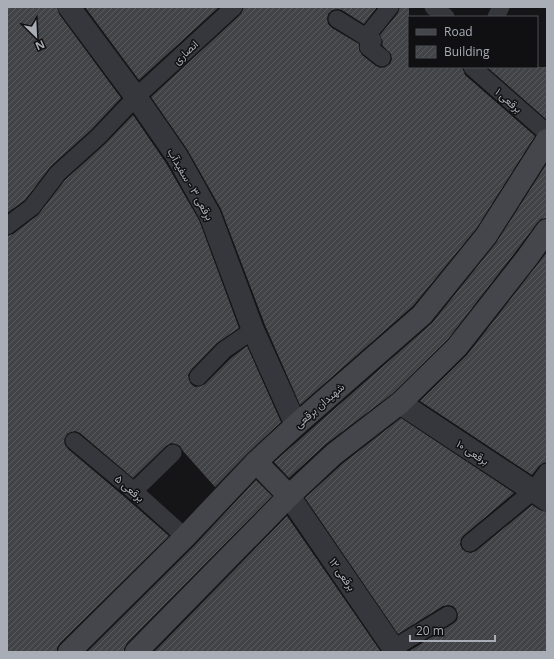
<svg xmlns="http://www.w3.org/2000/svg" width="554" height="659" font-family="'Open Sans',Vazirmatn,sans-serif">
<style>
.building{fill:url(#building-hatch)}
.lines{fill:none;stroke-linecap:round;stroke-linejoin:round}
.lane{stroke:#36373c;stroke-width:17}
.street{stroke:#36373c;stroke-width:22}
.secondary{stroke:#44464c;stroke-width:22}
.labels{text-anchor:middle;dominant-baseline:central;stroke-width:3;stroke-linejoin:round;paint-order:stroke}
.street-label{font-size:11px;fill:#a8adb6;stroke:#101012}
</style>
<defs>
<pattern id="building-hatch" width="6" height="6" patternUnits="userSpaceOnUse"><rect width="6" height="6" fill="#424347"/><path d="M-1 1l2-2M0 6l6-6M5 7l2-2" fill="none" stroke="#5a5b5f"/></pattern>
</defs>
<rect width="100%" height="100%" fill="#151517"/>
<g class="building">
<path d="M7,7H57L59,14L121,98L91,130L51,166L25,200L7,213Z"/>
<path d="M85,7H219L139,80Z"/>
<path d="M244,7H377L364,24L342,10L338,9L332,10L328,14L327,19L328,24L332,28L359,44V50L362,55L376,66L381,68L385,67L390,64L392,59L391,54L382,45L383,42L380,35L398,13L400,7H409V67H462L465,75L535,136L476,229L413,306L300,405L265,325L221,209L187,149L151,97L241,14Z"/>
<path d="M487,67H547V120Z"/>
<path d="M133,115L166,163L199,220L239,328L217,343L191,370L188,375L189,380L191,384L195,387L201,386L205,384L231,358L247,346L281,422L248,453L215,487L183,451L180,446L176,444L171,443L166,446L133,478L80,433L75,431L71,432L67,434L64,440L65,445L68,449L127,499L169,536L60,643L57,648V652H7V236L13,234L38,215L65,180L105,144Z"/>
<path d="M547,163V218L541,219L537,223L517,250L448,339L392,394L326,444L289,478L274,462L432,323L496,243Z"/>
<path d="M547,252V462L543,463L539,466L532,475L420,401L467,355Z"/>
<path d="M401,418L514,493L463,536L461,539L460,544L462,549L466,552L471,553L476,551L532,505L540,510L547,512V652H408L454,623L457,620L458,615L456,609L453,606L448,605L443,606L398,634L305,498L342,464Z"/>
<path d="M256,480L272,496L127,643L124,649V652H87L194,546Z"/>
<path d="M287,516L381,652H154Z"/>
</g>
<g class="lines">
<g class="lane">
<path d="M433,7L446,17"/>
<path d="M496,17L501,7"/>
<path d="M337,19L366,37L390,7"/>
<path d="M366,37L373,41L368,47L382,58"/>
<path d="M472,67L547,133"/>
<path d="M7,226L32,207L58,173L98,137L136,97L234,7"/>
<path d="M198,377L224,350L253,330"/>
<path d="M74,441L134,491L185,537"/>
<path d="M134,491L173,453"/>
<path d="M470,543L533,491L547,472"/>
<path d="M394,648L448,615"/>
</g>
<g class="street">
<path d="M69,7L136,97L177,156L210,215L253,330L296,425"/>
<path d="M400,403L547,500"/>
<path d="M289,496L396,652"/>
</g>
<g class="secondary">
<path d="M256,462L289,496"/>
<path d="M69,652L185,537L256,462L296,425L422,315L486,236L547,140"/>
<path d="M136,652L289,496L334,454L400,403L457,347L527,258L547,230"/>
</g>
</g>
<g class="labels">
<g class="street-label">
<text transform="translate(185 52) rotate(-43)">انصاری</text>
<text transform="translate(509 100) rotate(41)">برقعی ۱</text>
<text transform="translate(191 184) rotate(60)">برقعی ۳ - سفیدآب</text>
<text transform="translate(319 405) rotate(-41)">شهیدان برقعی</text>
<text transform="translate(473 452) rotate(33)">برقعی ۱۰</text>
<text transform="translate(130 488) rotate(41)">برقعی ۵</text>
<text transform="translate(343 574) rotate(55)">برقعی ۱۲</text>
</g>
</g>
<rect width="554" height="659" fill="none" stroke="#a8adb6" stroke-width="16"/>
<rect x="408" y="16" width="130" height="52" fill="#101012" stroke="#4d4f54"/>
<rect x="416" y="29" width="20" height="6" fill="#44464c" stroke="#4d4f54"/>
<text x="444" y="36" font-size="12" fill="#a8adb6">Road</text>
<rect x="416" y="46" width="20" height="12" fill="url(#building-hatch)" stroke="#4d4f54"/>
<text x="444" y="56" font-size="12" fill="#a8adb6">Building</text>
<g transform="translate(36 36) rotate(156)" stroke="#101012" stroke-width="3" paint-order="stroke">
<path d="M0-3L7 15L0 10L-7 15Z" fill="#a8adb6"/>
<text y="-6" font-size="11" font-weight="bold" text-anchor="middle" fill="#a8adb6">N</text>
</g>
<path d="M410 635v6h85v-6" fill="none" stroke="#a8adb6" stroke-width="2"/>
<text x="416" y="635" font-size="12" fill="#a8adb6" stroke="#101012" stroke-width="3" paint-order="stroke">20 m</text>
</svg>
